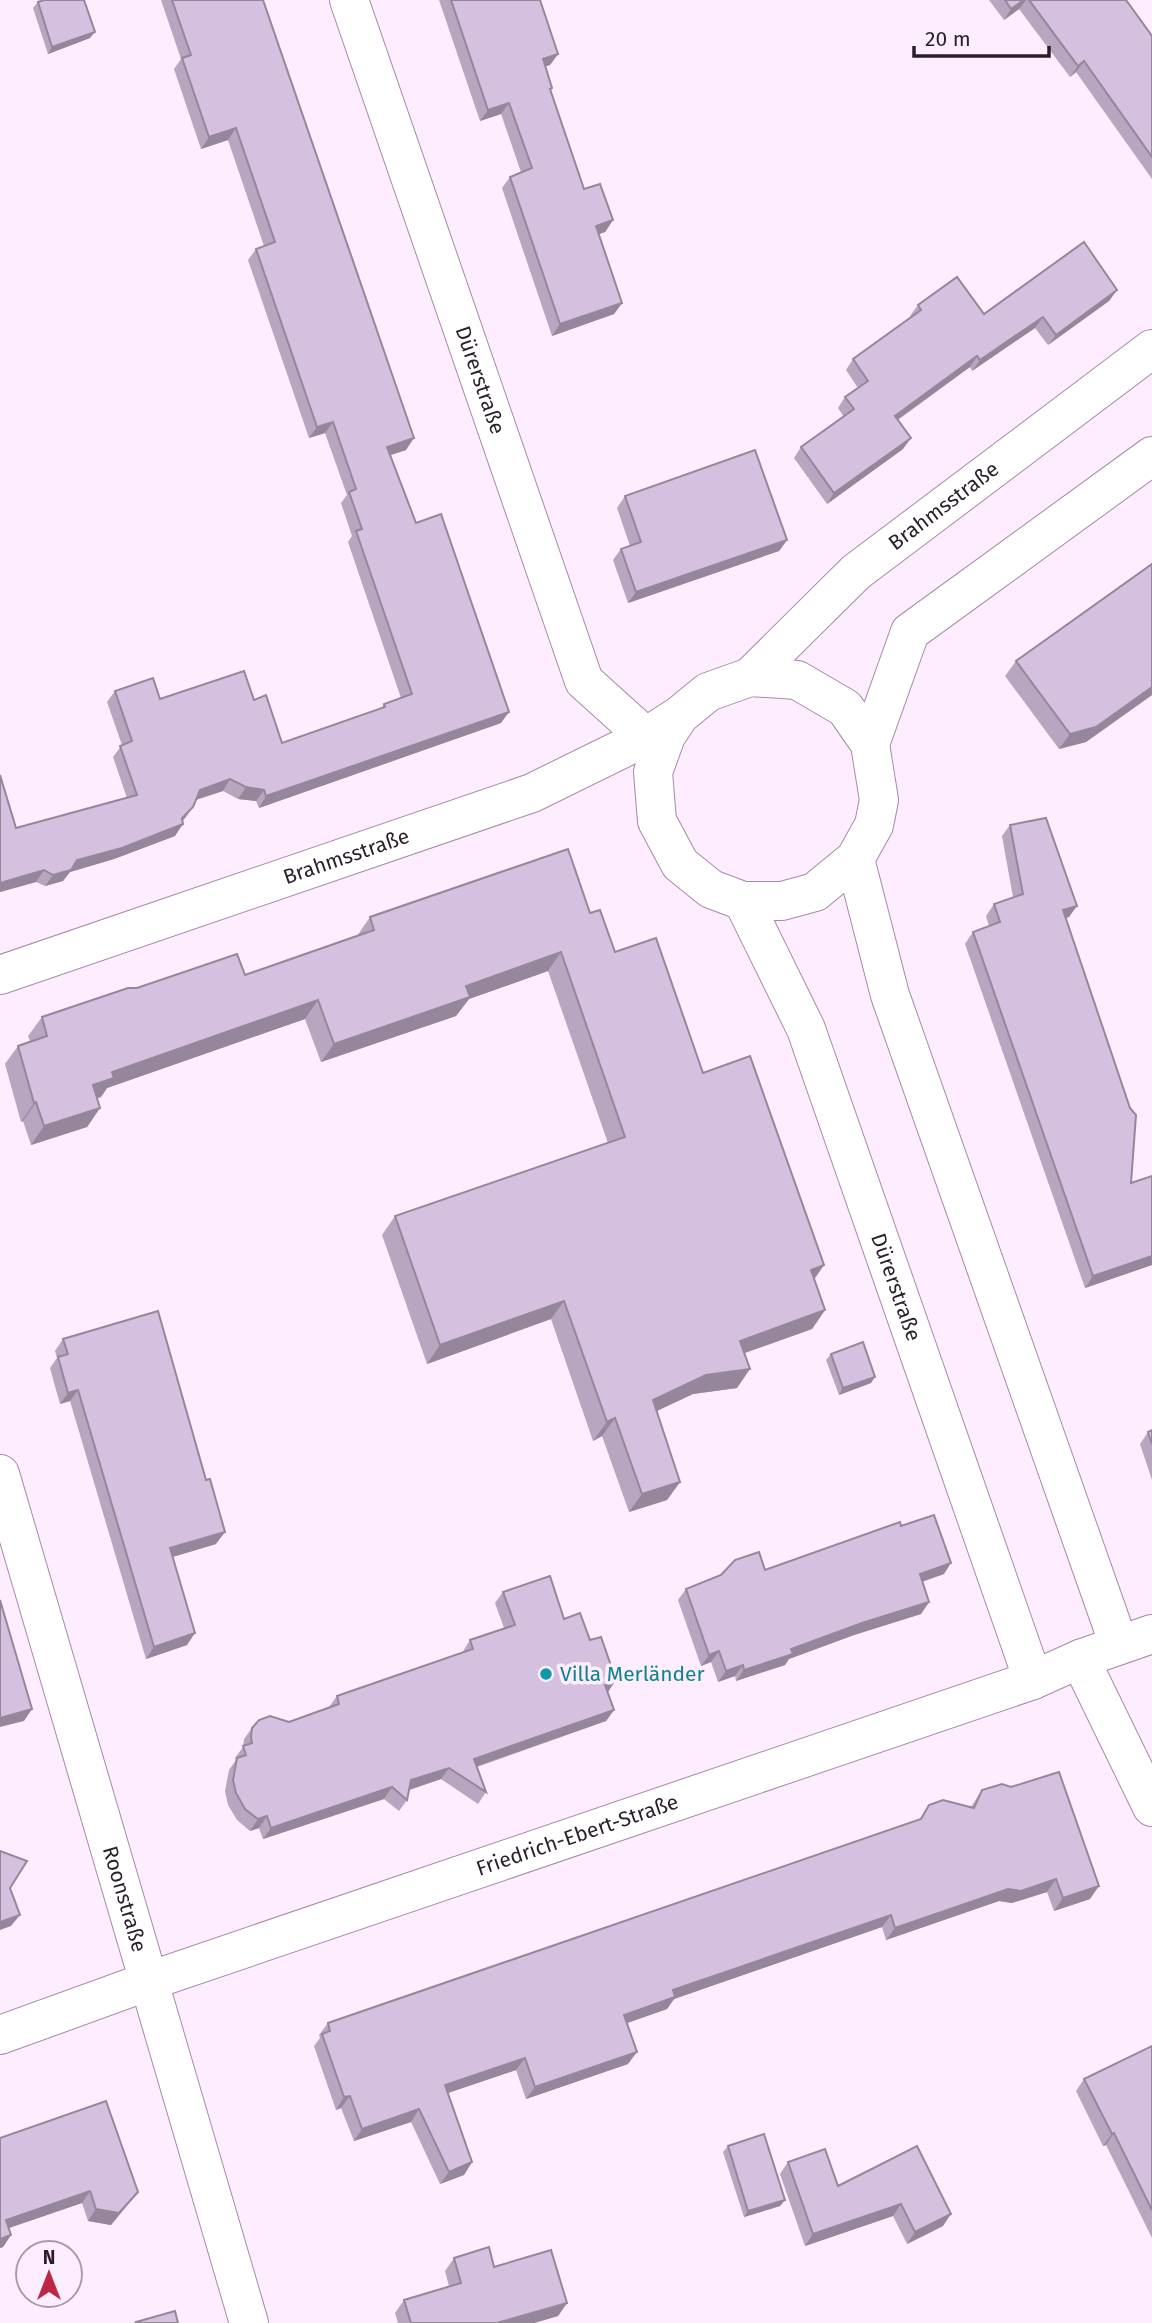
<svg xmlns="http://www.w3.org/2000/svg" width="1152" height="2323" font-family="'Fira Sans',sans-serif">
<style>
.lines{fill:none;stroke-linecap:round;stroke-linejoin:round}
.minor-casing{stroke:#a48ba6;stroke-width:40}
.tertiary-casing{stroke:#a48ba6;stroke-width:40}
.minor{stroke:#fff;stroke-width:38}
.tertiary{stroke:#fff;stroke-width:38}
.wall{fill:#b8a5c0}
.shaded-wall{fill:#96869c}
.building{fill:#d6c0df;stroke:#96869c;stroke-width:2}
.culture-dot{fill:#0f9aa8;stroke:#fdedfe;stroke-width:2.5}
.labels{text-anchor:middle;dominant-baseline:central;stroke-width:7;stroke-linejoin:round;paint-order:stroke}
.street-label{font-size:21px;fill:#291f2a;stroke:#fdedfe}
.culture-label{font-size:21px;fill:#0d838f;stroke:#fdedfe;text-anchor:start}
</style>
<rect width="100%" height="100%" fill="#fdedfe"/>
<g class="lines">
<defs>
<g id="minor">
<path id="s1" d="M349,0L584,681L646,737"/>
<path id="s2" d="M750,677L856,572L1152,349"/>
<path d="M870,744L910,632L1152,456"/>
<path d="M855,859L890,995L1119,1645"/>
<path id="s3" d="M743,901L806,1029L1033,1680"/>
<path id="s4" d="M0,975L532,793L646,737L680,715L708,692L750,677L797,680L845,708L870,744L879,800L874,825L855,859L815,892L782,901H743L711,889L680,864L657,821L653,772L666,736L680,715"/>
<path id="s5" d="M0,1474L249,2323"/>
<path d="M1080,1659L1152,1807"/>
</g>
<g id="tertiary">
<path id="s6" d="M0,2035L149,1981L1033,1680L1080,1659L1152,1634"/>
</g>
</defs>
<use href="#minor" class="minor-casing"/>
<use href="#tertiary" class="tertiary-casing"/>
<use href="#minor" class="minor"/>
<use href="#tertiary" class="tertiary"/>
</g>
<g class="wall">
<path d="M161,0H263L406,450L390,455L416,523L501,723L259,808L256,801L238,799L223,791L196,800L185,818L182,821L175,836L114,859L70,872L63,881L45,886L36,882L0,892V775L16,828L127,798L113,757L122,745L107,702L115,691L160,699L254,700L282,743L381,709L384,704L401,698L348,542L352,536L341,503L347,495L325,433L309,438L248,260L256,249L264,246L228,140L201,149L174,69L181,59Z"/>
<path d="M439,0H540L558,54L550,65L545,66L552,88L550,90L584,189L613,220L605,232L598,234L622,303L614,314L552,336L502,188L510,177L521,172L501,114L480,121Z"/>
<path d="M989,0H1126L1152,36V179L1076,72L1070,77L1019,9L1004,20Z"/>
<path d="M38,2L90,38L48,54L33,8Z"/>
<path d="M1117,290L1109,301L1048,345L1035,328L972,371L970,367L898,420L903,449L827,504L794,458L801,447L844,417L838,408L845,397L858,388L846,370L853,359L911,318L910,316L918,305L984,314Z"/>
<path d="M625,496L787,540L779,551L628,603L613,560L621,549L630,546L617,508Z"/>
<path d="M1152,564V695L1086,742L1059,749L1005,676L1016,661Z"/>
<path d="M1010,825L1069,917L1066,918L1152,1265L1085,1288L965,944L973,932L989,926L986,916L994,904L1013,897L1002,836Z"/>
<path d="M590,913L615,952L703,1073L824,1265L814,1280L825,1310L812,1329L745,1353L737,1388L693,1394L656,1411L680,1482L667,1500L629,1512L602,1436L593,1441L551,1319L427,1364L382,1235L395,1216L608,1143L548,971L469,999L456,1016L321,1062L305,1019L107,1088L101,1097L97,1098L100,1108L87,1127L31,1145L23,1121L21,1122L5,1064L18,1046L30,1041L28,1036L42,1017L137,988L245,975L357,936L370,917Z"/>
<path d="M63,1339L216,1544L173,1557L187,1645L146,1659L70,1401L60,1404L50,1368L57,1358L55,1351Z"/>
<path d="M831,1354L871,1383L839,1395L826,1360Z"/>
<path d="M1152,1430V1480L1140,1444L1148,1432Z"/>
<path d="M901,1526L944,1574L922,1582L929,1602L921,1614L854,1635L789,1659L785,1665L736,1681L735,1676L718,1682L711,1662L701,1666L678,1600L686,1589L765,1570Z"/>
<path d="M503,1592L564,1619L608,1692L614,1710L606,1721L477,1767L486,1792L478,1804L441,1779L409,1790L407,1800L399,1811L384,1799L263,1839L259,1828L250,1831L237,1820L228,1805L225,1791L229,1770L236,1760L235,1758L243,1747L244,1739L252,1728L289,1722L329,1707L337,1696L462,1653L470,1640L504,1628L495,1603Z"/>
<path d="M982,1790L1090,1899L1054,1911L1047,1892L1012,1903L999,1901L886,1940L882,1927L674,1999L667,2009L627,2023L628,2064L526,2099L516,2070L448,2093L472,2162L464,2175L440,2184L411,2122L354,2141L341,2108L336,2110L314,2046L320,2038L319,2035L328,2023L919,1820L929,1805L971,1807Z"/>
<path d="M1152,2046V2238L1106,2145L1103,2146L1076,2091L1084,2079Z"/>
<path d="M0,2138L129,2203L111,2225L88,2221L82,2203L9,2228L11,2235L3,2247L0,2248Z"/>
<path d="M728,2146L785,2200L780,2206L744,2217L723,2152Z"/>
<path d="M917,2146L943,2226L907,2244L893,2216L805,2246L780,2174L788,2162L838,2186Z"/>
<path d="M454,2258L494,2267L567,2303L558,2316L534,2323H398L395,2313L404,2300L449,2286L445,2271Z"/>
</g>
<g class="shaded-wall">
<path d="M1024,0H1026L1019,9L1004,20L1011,9Z"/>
<path d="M95,32L90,38L48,54L52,47Z"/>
<path d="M558,54L550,65L535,70L543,59Z"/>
<path d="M1084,61L1076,72L1070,77L1078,66Z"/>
<path d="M509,103L501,114L480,121L488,110Z"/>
<path d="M236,128L228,140L201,149L209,137Z"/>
<path d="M613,220L605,232L588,238L596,226Z"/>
<path d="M1117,290L1109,301L1048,345L1056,335Z"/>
<path d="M622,303L614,314L552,336L560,324Z"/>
<path d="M1043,317L1035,328L972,371L980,360Z"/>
<path d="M977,356L970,367L887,427L895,416Z"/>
<path d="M333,422L325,433L309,438L317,427Z"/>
<path d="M414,438L406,450L379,459L387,447Z"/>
<path d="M911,438L903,449L827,504L834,493Z"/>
<path d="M787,540L779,551L628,603L636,592Z"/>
<path d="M1152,687V695L1086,742L1059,749L1070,734Z"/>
<path d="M509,712L501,723L259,808L266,796Z"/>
<path d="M230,779L223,791L192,801L200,790Z"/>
<path d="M246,787L264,790L256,801L238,799Z"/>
<path d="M193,807L185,818L176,827L183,824L175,836L114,859L70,872L63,881L45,886L53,875L77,860L182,818Z"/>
<path d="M44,870L36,882L0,892V883Z"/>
<path d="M1077,906L1069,917L1055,922L1063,910Z"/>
<path d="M561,952L548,971L469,999L456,1016L321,1062L334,1044L466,986Z"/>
<path d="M318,1000L305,1019L107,1088L101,1097L79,1103L93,1085L112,1072Z"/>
<path d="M36,1102L23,1121L21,1122L34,1103Z"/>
<path d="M100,1108L87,1127L31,1145L44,1126Z"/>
<path d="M1152,1256V1265L1085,1288L1093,1276Z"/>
<path d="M824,1265L811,1283V1270Z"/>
<path d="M564,1301L551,1319L427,1364L440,1345Z"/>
<path d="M825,1310L812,1329L727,1359L740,1341Z"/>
<path d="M750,1369L737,1388L693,1394L640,1419L653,1400L706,1375Z"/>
<path d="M875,1377L871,1383L839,1395L843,1388Z"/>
<path d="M78,1390L70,1401L60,1404L68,1393Z"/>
<path d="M615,1418L602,1436L593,1441L607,1422Z"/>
<path d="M680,1482L667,1500L629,1512L642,1494Z"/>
<path d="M225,1532L216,1544L162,1560L170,1548Z"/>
<path d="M951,1563L944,1574L912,1585L920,1574Z"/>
<path d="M929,1602L921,1614L854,1635L789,1659L785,1665L736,1681L744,1670L791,1649L862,1623Z"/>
<path d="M195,1633L187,1645L146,1659L154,1647Z"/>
<path d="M719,1651L711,1662L701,1666L709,1655Z"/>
<path d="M743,1665L735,1676L718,1682L726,1671Z"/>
<path d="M616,1680L608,1692L605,1685Z"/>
<path d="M32,1709L24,1721L0,1727V1718Z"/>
<path d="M614,1710L606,1721L466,1770L474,1759Z"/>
<path d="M449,1768L441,1779L403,1792L411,1780Z"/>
<path d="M392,1787L384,1799L263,1839L271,1828Z"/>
<path d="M267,1816L259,1828L250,1831L258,1819Z"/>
<path d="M1056,1879L1047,1892L1012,1903L999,1901L886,1940L895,1928L1008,1889Z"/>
<path d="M1099,1886L1090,1899L1054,1911L1063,1898Z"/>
<path d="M20,1915L11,1926L0,1930V1922Z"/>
<path d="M891,1915L882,1927L674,1999L667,2009L616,2027L624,2015L673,1990Z"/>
<path d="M637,2052L628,2064L526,2099L535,2087Z"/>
<path d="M525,2058L516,2070L436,2097L445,2085Z"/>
<path d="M350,2096L341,2108L336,2110L344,2097Z"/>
<path d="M419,2109L411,2122L354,2141L362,2129Z"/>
<path d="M1114,2133L1106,2145L1103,2146L1112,2134Z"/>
<path d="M472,2162L464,2175L440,2184L449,2172Z"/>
<path d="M90,2191L82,2203L0,2231L6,2220Z"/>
<path d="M138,2192L111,2225L88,2221L96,2209Z"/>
<path d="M785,2200L780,2206L744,2217L748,2211Z"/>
<path d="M901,2204L893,2216L805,2246L813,2234Z"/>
<path d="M951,2214L943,2226L907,2244L915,2232Z"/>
<path d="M11,2235L3,2247L0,2248V2239Z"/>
<path d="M567,2303L558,2316L534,2323H497Z"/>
</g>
<g class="building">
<path d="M44,0H84L95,32L52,47L38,2Z"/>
<path d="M172,0H263L414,438L387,447L416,523L441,514L509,712L266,796L264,790L246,787L230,779L200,790L193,807L182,818L183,824L122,848L77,860L71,870L53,875L44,870L0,883V775L16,828L137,795L120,746L132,741L115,691L153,678L160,699L244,671L254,700L266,695L282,743L385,707L384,704L412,694L356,531L362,529L349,492L356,489L333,422L317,427L256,249L275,242L236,128L209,137L182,58L191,55Z"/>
<path d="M451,0H540L558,54L543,59L552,88L550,89L584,189L600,184L613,220L596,226L622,303L560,324L510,177L532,168L509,103L488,110Z"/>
<path d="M1005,0H1024L1011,9Z"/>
<path d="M1029,0H1126L1152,36V157L1084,61L1078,66Z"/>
<path d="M1084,242L1117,290L1056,335L1043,317L980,360L977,356L895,416L911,438L834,493L801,447L854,409L845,397L868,381L853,359L921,310L918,305L957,277L984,314Z"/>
<path d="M755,450L787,540L636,592L621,549L641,542L625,496Z"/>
<path d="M1152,564V687L1096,727L1070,734L1016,661Z"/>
<path d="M1046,818L1077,906L1063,910L1130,1108L1136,1115L1131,1183L1152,1176V1256L1093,1276L973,932L1000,922L994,904L1023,894L1010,825Z"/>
<path d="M568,849L590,913L600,910L615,952L656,938L703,1073L750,1056L824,1265L811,1270L825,1310L740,1341L750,1369L706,1375L653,1400L680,1482L642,1494L615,1418L607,1422L564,1301L440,1345L395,1216L625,1137L561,952L466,986L470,997L334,1044L318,1000L112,1072L114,1078L93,1085L100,1108L44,1126L36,1102L34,1103L18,1046L47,1036L42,1017L128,988H137L237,954L245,975L374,930L370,917Z"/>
<path d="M158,1311L206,1480L210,1479L225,1532L170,1548L195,1633L154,1647L78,1390L68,1393L58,1357L68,1354L63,1339Z"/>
<path d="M863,1342L875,1377L843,1388L831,1354Z"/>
<path d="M1152,1430V1444L1148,1432Z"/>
<path d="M934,1515L951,1563L920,1574L929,1602L862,1623L791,1649L793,1654L744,1670L743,1665L726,1671L719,1651L709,1655L686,1589L721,1575L735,1560L759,1552L765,1570L900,1522L901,1526Z"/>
<path d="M550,1576L564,1619L580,1613L590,1640L601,1637L616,1680L605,1685L614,1710L474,1759L486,1792L449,1768L411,1780L407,1800L392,1787L271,1828L267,1816L258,1819L245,1809L236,1793L233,1780L237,1758L246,1755L243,1746L252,1743L251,1737L252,1728L259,1720L270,1716L289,1722L339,1704L337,1696L473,1649L470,1640L515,1625L503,1592Z"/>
<path d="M0,1600L32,1709L0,1718Z"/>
<path d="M1059,1772L1099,1886L1063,1898L1056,1879L1021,1891L1008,1889L895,1928L891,1915L673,1990L675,1997L624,2015L637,2052L535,2087L525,2058L445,2085L472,2162L449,2172L419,2109L362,2129L350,2096L344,2097L322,2034L330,2031L328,2023L921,1819L929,1805L943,1800L974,1808L982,1790L1002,1784L1011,1787Z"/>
<path d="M0,1851L27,1861L10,1888L20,1915L0,1922Z"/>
<path d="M1152,2046V2210L1114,2133L1112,2134L1084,2079Z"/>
<path d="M106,2101L138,2192L119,2213L96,2209L90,2191L6,2220L11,2235L0,2239V2138Z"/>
<path d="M764,2134L785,2200L748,2211L728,2146Z"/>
<path d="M917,2146L951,2214L915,2232L901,2204L813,2234L788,2162L825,2149L838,2186Z"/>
<path d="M489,2247L494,2267L551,2250L567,2303L497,2323H411L404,2300L461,2283L454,2258Z"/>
<path d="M175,2311L178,2323H137L136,2322Z"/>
</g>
<circle class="culture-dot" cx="546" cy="1674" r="7"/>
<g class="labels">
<g class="street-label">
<text stroke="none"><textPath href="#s1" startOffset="402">Dürerstraße</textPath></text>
<text stroke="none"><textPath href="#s2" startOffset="259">Brahmsstraße</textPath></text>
<text stroke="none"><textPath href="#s4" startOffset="366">Brahmsstraße</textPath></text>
<text stroke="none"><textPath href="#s3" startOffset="416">Dürerstraße</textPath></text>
<text stroke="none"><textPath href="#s6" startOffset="611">Friedrich-Ebert-Straße</textPath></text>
<text stroke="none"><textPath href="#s5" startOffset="443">Roonstraße</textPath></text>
</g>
<g class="culture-label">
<text x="560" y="1674">Villa Merländer</text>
</g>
</g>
<g transform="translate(49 2274)"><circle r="33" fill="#fdedfe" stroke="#a89ba9" stroke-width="2"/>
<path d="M0-5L12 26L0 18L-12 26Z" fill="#ba2941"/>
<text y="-10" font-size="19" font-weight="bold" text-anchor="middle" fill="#291f2a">N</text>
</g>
<path d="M914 46v10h135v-10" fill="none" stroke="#291f2a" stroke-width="3.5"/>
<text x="925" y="46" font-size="21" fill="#291f2a" stroke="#fdedfe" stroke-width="5" paint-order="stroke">20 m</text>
</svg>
